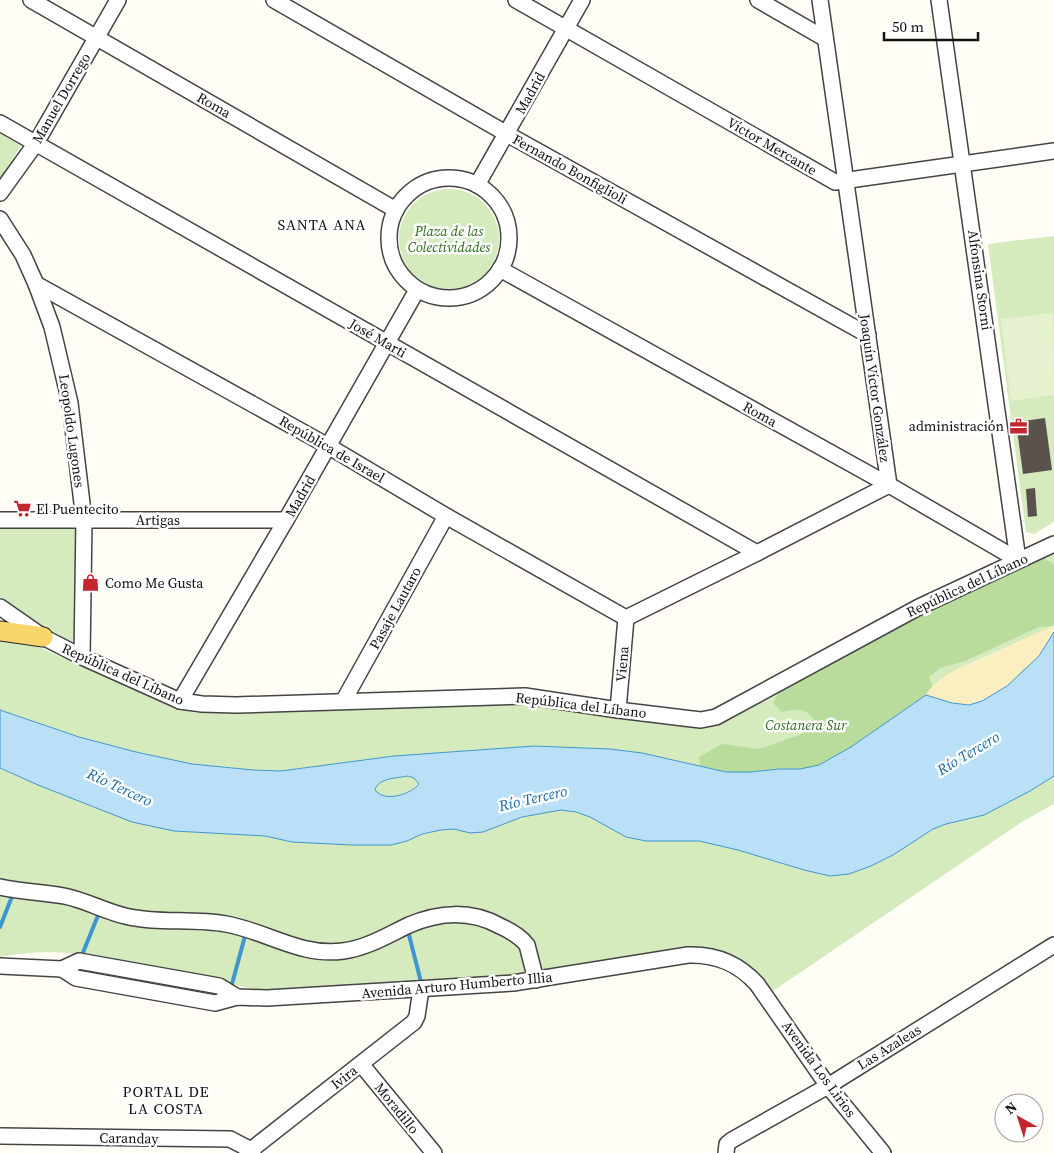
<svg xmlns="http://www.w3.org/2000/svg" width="1054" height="1153" font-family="'Source Serif 4',serif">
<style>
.green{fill:#d5ebbd}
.forest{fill:#b9dc9c}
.sand{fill:#fbeec1}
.pitch{fill:#e6f2cf}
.water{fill:#b9e0f7;stroke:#3f96cf;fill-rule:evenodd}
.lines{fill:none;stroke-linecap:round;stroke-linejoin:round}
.stream{stroke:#3f96cf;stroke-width:4}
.building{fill:#5a524d}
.minor-casing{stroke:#444;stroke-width:18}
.major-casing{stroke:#222;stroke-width:21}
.minor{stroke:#fff;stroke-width:15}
.major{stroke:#f9d66b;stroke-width:19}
.labels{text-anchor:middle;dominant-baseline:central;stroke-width:5;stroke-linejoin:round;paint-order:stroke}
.street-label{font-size:14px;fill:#111;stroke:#fff}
.park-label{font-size:14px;font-style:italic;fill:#2f6b1f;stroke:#fff}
.poi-label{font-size:14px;fill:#111;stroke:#fff;text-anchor:start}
.neighbourhood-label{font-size:15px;letter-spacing:1px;fill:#111;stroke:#fff}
.water-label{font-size:15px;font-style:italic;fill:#1768a6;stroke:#fff}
</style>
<rect width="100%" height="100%" fill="#fffdf5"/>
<g class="green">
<path d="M0,130L23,142L0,180Z"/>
<circle cx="449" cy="239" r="50"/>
<path d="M1054,236V522L1034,534L1026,532L988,244Z"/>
<path d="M0,524L74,526L77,528L75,641H70L31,619L0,597Z"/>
<path d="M1054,554V626L960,668L941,679L926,695L851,747L819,765L800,769L726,772L642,753L610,749L534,746L394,756L281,771L253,770L192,764L136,752L79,737L0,710V641L1,640L34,645L171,706L195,713L515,703L536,704L617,718L708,728L722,723L920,616Z"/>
<path d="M0,769L95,808L174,831L265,836L292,842L351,845L407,841L422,834L441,830L454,829L470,833L496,827L522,817L561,810L576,812L590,817L626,837L646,841H699L738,850L804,870L830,876L871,866L893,855L933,829L946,824L984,815L1030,791L1054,776V804L1023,821L773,991C754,967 733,951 702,948L534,973L421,982L260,991L232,984L90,958C66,949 26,952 0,957Z"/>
<path d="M408,776L414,778L419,783C411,794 385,803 375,790C379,778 397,778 408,776Z"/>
<path d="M81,968L215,991L216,994L214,996L82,973Z"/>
</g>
<path class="forest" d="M1044,558L1054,564V626L1039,627L965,661L940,668L929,677L932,686L926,695L851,747L819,765L800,769H779L751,772H726L700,766L699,757L722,744L759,749L799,735L812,727L813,718C805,707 794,709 782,712L773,703L779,692L920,616Z"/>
<path class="sand" d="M1054,626C1054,652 996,699 971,704C956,707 941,698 926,695C941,671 971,665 994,653C1014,644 1033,634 1054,626Z"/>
<path class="pitch" d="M1053,313L1054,395L1011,401L1001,319Z"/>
<path class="water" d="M1054,632V776L1030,791L984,815L946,824L933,829L893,855L871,866L849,874L830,876L804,870L738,850L699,841H646L626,837L590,817L576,812L561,810L522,817L483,832L470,833L454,829L441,830L422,834L407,841L391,845H351L292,842L265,836L174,831L132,822L38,785L0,768V710L79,737L136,752L192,764L253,770L281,771L394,756L534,746L610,749L642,753L726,772H751L779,769H800L819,765L851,747L926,695L952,703L969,705L982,701L1007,686L1039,656ZM408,776L414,778L419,784C411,794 385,803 375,790C378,778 397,778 408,776Z"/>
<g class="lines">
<g class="stream">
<path d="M0,927L13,894"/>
<path d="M409,935L421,982"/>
<path d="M82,955L99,913"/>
<path d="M232,984L245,936"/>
</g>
</g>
<g class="building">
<path d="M1045,418L1052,470L1023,474L1016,422Z"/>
<path d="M1035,488L1037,516L1028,517L1026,489Z"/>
</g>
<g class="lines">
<defs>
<g id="minor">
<path d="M31,0L396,210"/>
<path d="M274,0L507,134L868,335"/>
<path d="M516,0L835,182L1054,151"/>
<path d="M758,0L824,38"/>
<path d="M820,0L889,485"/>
<path d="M939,0L1018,560"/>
<path d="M0,123L757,553"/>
<circle cx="449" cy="238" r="60"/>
<path d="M477,185L582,0"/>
<path d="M0,193L36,143L118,0"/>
<path d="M0,219L23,255L36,284L52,327L70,403L84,520L82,657"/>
<path d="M500,269L889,485L1018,560"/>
<path d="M36,284L328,446L446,516L626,618"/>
<path d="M0,520H286"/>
<path d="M0,607L43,637L82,657L180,701L202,704L236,705L525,696L618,710L692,719L701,720L716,717L919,607L1054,544"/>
<path d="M626,618L757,553L889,485"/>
<path d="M344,700L446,516"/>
<path d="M180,701L286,520L417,290"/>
<path d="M618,710L626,618"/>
<path d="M0,887C21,892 43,892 64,896C85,900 104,911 125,916C157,924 193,918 226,924C266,931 301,957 343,951C367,948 388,935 409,925C439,912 471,910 500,926C511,931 520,936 527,945L536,980"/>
<path d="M0,966L62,969L79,961L219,986L237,997"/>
<path d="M62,969L76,978L215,1003L237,997L267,998L513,983L688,955C716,954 738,963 757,984L828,1086L883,1153"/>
<path d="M361,1064L434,1153"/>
<path d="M0,1136L230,1139L251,1150L253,1153"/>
<path d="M247,1153L414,1022L417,1016L421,989"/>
<path d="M726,1153L727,1144L732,1140L828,1086L1054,945"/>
</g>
<path id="major" d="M0,631L43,637"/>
</defs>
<use href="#minor" class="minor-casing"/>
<use href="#major" class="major-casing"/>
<use href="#minor" class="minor"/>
<use href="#major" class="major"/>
</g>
<defs>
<symbol id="office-bare" viewBox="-9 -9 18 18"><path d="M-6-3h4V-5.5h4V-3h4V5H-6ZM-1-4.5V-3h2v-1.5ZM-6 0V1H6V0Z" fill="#c4262e" stroke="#fff" stroke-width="2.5" paint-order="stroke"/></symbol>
<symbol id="supermarket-bare" viewBox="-9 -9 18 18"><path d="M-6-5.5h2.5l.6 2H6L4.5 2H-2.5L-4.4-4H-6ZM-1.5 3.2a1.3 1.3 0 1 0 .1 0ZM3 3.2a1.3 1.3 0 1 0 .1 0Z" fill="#c4262e" stroke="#fff" stroke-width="2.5" paint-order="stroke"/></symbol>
<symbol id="shop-bare" viewBox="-9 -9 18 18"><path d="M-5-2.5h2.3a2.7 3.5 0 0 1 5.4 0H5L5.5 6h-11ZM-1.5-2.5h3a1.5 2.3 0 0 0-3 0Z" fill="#c4262e" stroke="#fff" stroke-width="2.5" paint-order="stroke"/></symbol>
</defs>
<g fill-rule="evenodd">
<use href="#office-bare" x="1006" y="414" width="25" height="25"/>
<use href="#supermarket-bare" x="10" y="496" width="25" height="25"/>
<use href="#shop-bare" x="78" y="570" width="25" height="25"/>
</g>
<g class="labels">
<g class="street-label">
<text transform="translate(530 93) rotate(-61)">Madrid</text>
<text transform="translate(61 98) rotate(-60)">Manuel Dorrego</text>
<text transform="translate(214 105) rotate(30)">Roma</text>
<text transform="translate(772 146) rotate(30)">Víctor Mercante</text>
<text transform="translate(570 169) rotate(29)">Fernando Bonfiglioli</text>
<text transform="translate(980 280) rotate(82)">Alfonsina Storni</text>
<text transform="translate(378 338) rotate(30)">José Marti</text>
<text transform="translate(875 388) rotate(82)">Joaquín Víctor González</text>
<text transform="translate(760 414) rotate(29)">Roma</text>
<text transform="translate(72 431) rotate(82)">Leopoldo Lugones</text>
<text transform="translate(332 449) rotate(30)">República de Israel</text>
<text transform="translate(300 496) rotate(-60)">Madrid</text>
<text x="158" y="520">Artigas</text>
<text transform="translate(967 585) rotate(-25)">República del Líbano</text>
<text transform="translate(395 608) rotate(-61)">Pasaje Lautaro</text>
<text transform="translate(622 664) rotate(-85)">Viena</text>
<text transform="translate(123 674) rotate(24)">República del Líbano</text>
<text transform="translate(581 705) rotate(7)">República del Líbano</text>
<text transform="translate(457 985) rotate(-5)">Avenida Arturo Humberto Illia</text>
<text transform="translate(889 1047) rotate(-32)">Las Azaleas</text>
<text transform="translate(819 1069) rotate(54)">Avenida Los Lirios</text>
<text transform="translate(344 1077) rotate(-38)">Ivira</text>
<text transform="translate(397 1108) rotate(51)">Moradillo</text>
<text transform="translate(129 1138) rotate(1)">Caranday</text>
</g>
<g class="park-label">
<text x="449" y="231">Plaza de las<tspan x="449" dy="16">Colectividades</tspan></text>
<text x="806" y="725">Costanera Sur</text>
</g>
<g class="poi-label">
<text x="1004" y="426" text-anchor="end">administración</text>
<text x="36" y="509">El Puentecito</text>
<text x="105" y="583">Como Me Gusta</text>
</g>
<g class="neighbourhood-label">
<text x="322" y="224">SANTA ANA</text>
<text x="166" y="1091">PORTAL DE<tspan x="166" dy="17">LA COSTA</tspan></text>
</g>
<g class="water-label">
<text transform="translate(968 753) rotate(-31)">Río Tercero</text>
<text transform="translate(120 787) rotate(25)">Río Tercero</text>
<text transform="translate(533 798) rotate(-13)">Río Tercero</text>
</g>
</g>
<g transform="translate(1019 1118) rotate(321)"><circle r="24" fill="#ffffff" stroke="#a0a0a0"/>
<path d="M0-4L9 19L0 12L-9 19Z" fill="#c4262e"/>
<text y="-8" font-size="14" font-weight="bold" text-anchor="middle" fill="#111111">N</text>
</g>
<path d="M884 32v8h94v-8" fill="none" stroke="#111111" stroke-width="2.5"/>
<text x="892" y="32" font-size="15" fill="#111111" stroke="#ffffff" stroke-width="4" paint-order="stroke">50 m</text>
</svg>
